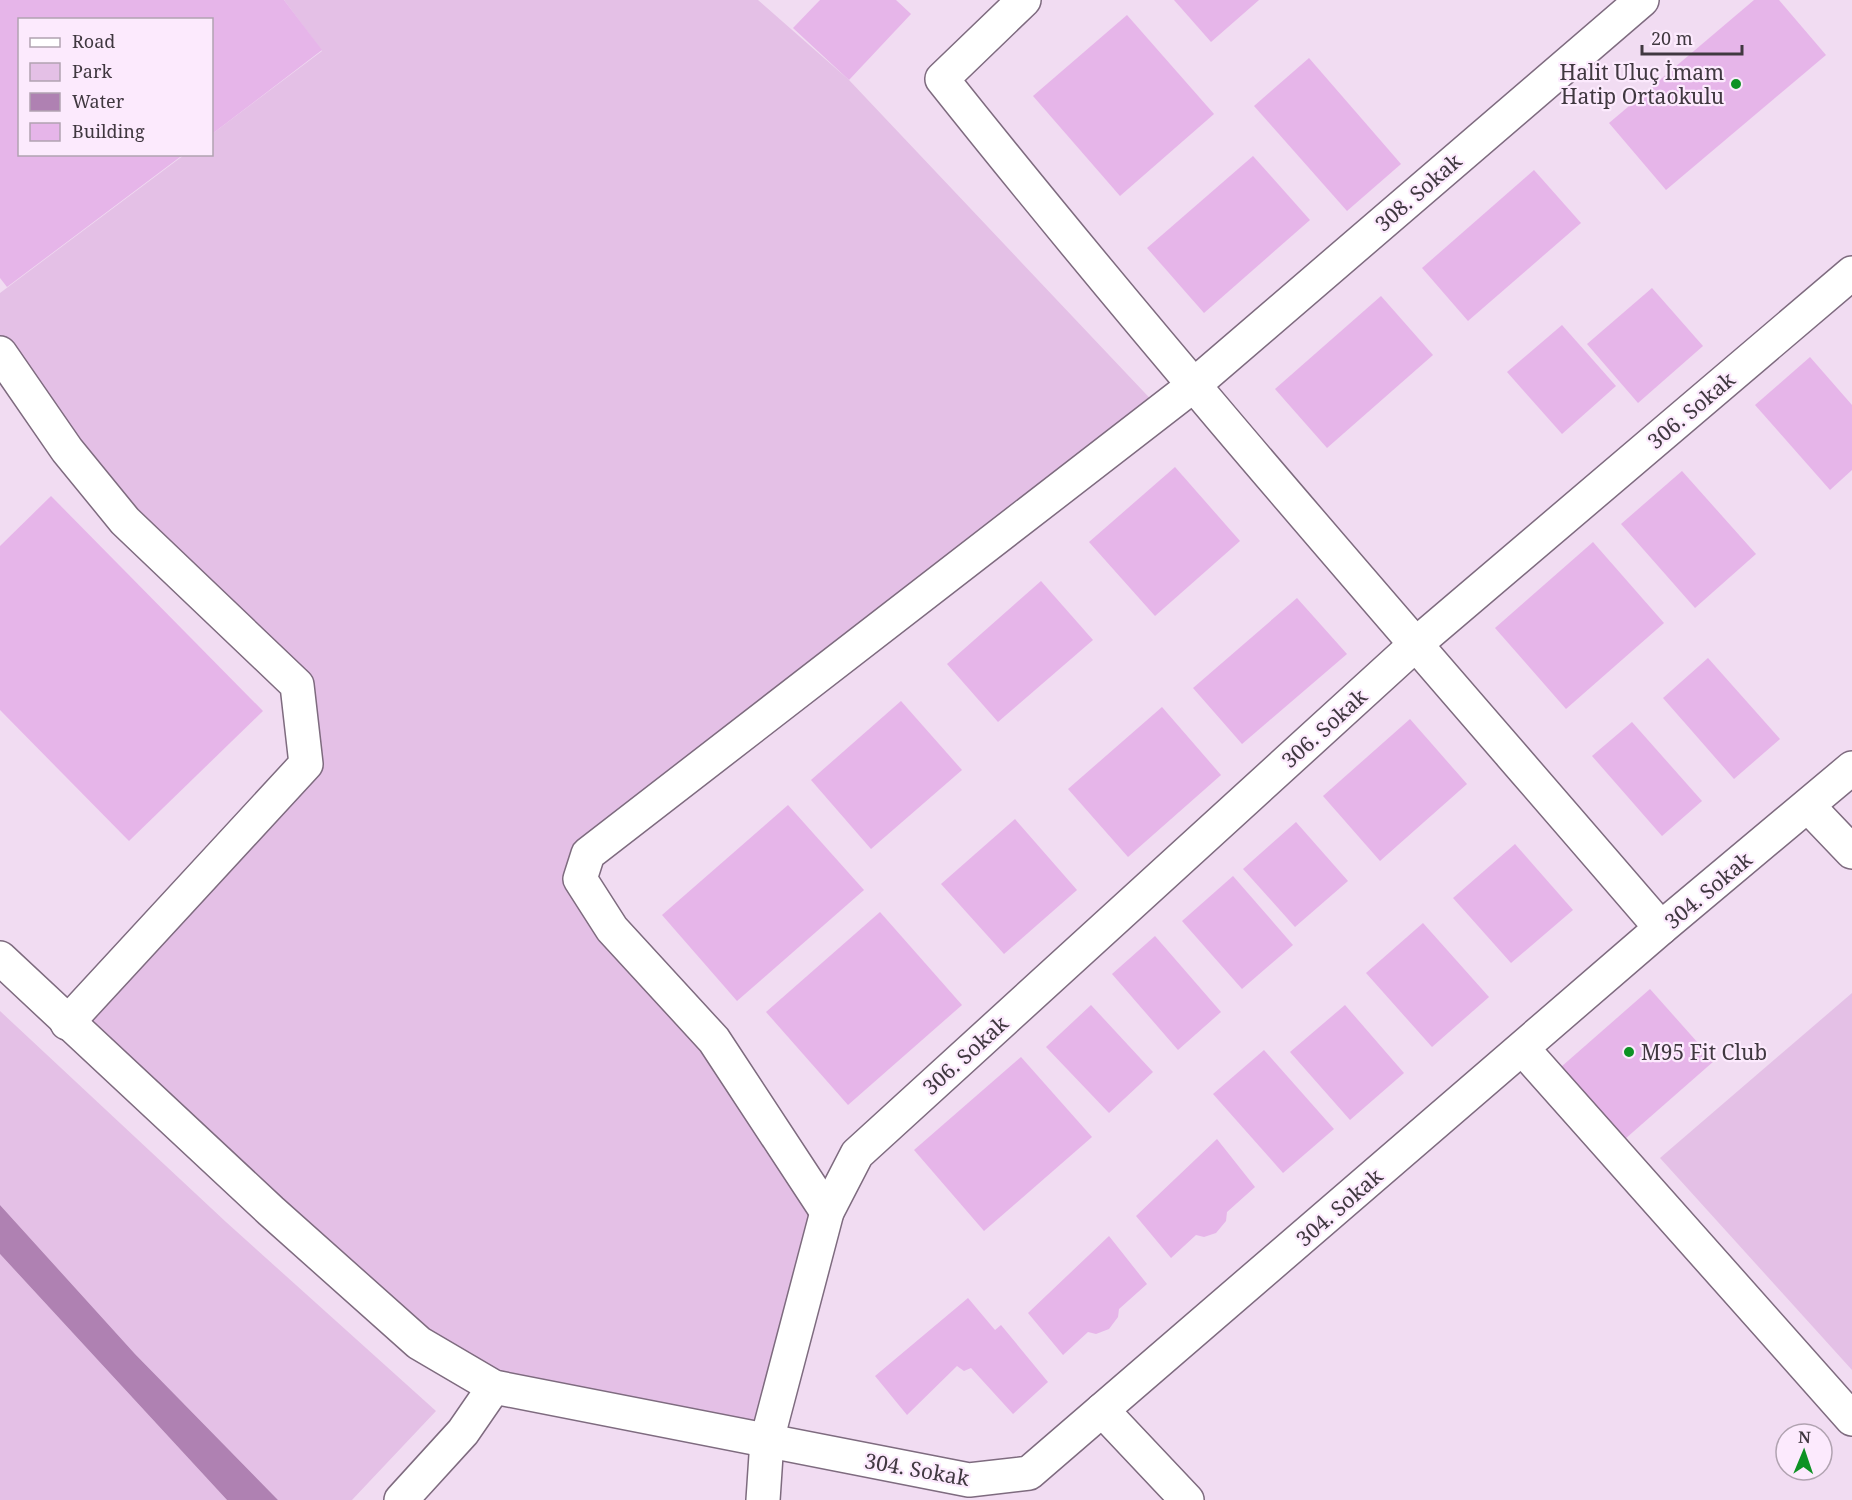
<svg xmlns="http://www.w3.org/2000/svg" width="1852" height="1500" font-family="'Noto Serif',serif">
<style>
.green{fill:#e4c0e6}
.water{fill:#af81b2}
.building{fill:#e6b5e9}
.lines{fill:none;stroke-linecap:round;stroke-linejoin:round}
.minor-casing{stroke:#7e6b7f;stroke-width:36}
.minor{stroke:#fff;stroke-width:33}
.poi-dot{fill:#0d9224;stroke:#fceafd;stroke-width:2}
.labels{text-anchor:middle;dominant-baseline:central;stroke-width:4.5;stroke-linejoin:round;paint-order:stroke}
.poi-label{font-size:21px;fill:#403840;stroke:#fceafd;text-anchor:end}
.street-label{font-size:21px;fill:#403840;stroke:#fceafd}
</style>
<rect width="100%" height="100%" fill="#f1dcf2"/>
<g class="green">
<path d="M284,0H758L849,80L1161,410L580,879L827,1212L767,1440L494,1387L67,1023L306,763L297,685L67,450L0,353V293L184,155L212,154V134L322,51Z"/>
<path d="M1852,993V1370L1660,1158Z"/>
<path d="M0,1011L226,1222L436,1411L352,1500H278L135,1354L0,1205Z"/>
<path d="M0,1254L227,1500H0Z"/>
</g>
<path class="water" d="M0,1205L135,1354L278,1500H227L0,1254Z"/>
<g class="building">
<path d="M0,0H284L322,50L212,134V20H20V154H184L7,287L0,278Z"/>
<path d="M820,0H896L911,14L849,80L793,28Z"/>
<path d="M1174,0H1259L1211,42Z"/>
<path d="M1754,0H1779L1826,55L1666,190L1609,123Z"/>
<path d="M1127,15L1214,114L1120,196L1033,96Z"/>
<path d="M1309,58L1401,164L1347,211L1254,106Z"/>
<path d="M1253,156L1310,220L1204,313L1147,248Z"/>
<path d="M1534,170L1581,223L1468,321L1422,268Z"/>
<path d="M1652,288L1703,346L1638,403L1587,344Z"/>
<path d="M1381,296L1433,355L1327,448L1275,389Z"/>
<path d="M1562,325L1616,386L1562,434L1507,372Z"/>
<path d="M1810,357L1852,405V470L1830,490L1755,405Z"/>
<path d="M1175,467L1240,541L1155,616L1089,542Z"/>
<path d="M1682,471L1756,554L1695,608L1621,524Z"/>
<path d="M51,496L263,711L129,841L0,710V546Z"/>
<path d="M1593,542L1664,623L1566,709L1495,628Z"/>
<path d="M1041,581L1093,640L998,722L947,664Z"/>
<path d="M1297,598L1347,654L1242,744L1193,688Z"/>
<path d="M1708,658L1780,739L1734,779L1663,698Z"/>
<path d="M901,701L962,770L871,849L811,780Z"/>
<path d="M1162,707L1221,775L1128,857L1068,789Z"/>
<path d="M1410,719L1467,784L1380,861L1323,796Z"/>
<path d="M1632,722L1702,801L1662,836L1592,756Z"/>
<path d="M788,805L864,890L737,1001L662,915Z"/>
<path d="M1015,819L1077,890L1004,954L941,884Z"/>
<path d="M1296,822L1348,881L1295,927L1243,869Z"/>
<path d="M1515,844L1573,910L1511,963L1453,898Z"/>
<path d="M1233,876L1293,945L1242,989L1182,921Z"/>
<path d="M880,912L962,1005L848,1105L766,1012Z"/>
<path d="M1423,923L1489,997L1432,1047L1366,973Z"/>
<path d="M1155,936L1221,1012L1178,1050L1112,974Z"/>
<path d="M1650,989L1714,1061L1617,1146L1553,1074Z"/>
<path d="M1091,1005L1153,1072L1109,1113L1046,1047Z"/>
<path d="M1345,1005L1404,1073L1350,1120L1290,1052Z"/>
<path d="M1264,1050L1334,1129L1283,1173L1213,1094Z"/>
<path d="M1021,1057L1092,1137L984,1231L914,1150Z"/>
<path d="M1217,1139L1255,1187L1227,1212L1226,1221L1216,1233L1204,1237L1196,1235L1171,1258L1136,1216Z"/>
<path d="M1109,1236L1147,1284L1119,1309L1118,1317L1109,1329L1096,1334L1088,1332L1063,1355L1028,1313Z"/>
<path d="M968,1298L995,1330L1001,1325L1048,1382L1013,1414L971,1368L964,1371L957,1366L907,1415L875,1376Z"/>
</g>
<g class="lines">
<defs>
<g id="minor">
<path d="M1024,0L942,79C1173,369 1419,647 1661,928"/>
<path d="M0,353L67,450L125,521L297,685L306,764L67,1023"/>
<path d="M1808,806L1852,852"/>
<path d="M0,958L271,1211L419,1343L494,1387L969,1480L1029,1473L1661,928L1852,768"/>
<path d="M1523,1049L1852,1419"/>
<path d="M827,1212L714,1040L612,929L580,879L588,854L1194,385L1642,0"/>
<path d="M1102,1410L1187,1500"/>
<path d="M401,1500L463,1432L494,1387"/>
<path d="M763,1500L767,1440L827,1212L857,1154L1416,644L1852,273"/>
</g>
</defs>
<use href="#minor" class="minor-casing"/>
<use href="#minor" class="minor"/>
</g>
<g class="poi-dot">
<circle cx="1736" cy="84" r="6"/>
<circle cx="1629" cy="1052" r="6"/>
</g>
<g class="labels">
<g class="poi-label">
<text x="1724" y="72">Halit Uluç İmam<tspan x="1724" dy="24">Hatip Ortaokulu</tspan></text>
<text x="1641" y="1052" text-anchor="start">M95 Fit Club</text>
</g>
<g class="street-label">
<text transform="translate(1418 192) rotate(-41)">308. Sokak</text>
<text transform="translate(1691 410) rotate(-40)">306. Sokak</text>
<text transform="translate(1324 728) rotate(-42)">306. Sokak</text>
<text transform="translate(1708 890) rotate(-40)">304. Sokak</text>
<text transform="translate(965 1055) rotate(-42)">306. Sokak</text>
<text transform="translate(1339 1207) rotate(-41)">304. Sokak</text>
<text transform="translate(917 1469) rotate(10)">304. Sokak</text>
</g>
</g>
<rect x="18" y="18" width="195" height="138" fill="#fceafd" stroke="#b1a3b1" stroke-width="1.5"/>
<rect x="30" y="38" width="30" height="9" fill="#ffffff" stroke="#b1a3b1" stroke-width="1.5"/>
<text x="72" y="48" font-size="18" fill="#403840">Road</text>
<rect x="30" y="63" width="30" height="18" fill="#e4c0e6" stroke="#b1a3b1" stroke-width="1.5"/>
<text x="72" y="78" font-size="18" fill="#403840">Park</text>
<rect x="30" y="93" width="30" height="18" fill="#af81b2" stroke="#b1a3b1" stroke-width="1.5"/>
<text x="72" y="108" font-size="18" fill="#403840">Water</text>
<rect x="30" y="123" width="30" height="18" fill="#e6b5e9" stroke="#b1a3b1" stroke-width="1.5"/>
<text x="72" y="138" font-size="18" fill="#403840">Building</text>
<g transform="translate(1804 1452) rotate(2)"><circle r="28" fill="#fceafd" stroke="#b1a3b1" stroke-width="1.5"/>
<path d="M0-4.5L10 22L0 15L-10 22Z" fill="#0d9224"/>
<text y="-9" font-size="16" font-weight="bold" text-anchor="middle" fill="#403840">N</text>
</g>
<path d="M1642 45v9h100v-9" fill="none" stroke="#403840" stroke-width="3"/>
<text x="1651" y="45" font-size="18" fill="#403840" stroke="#fceafd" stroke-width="4.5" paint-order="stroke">20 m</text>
</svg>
